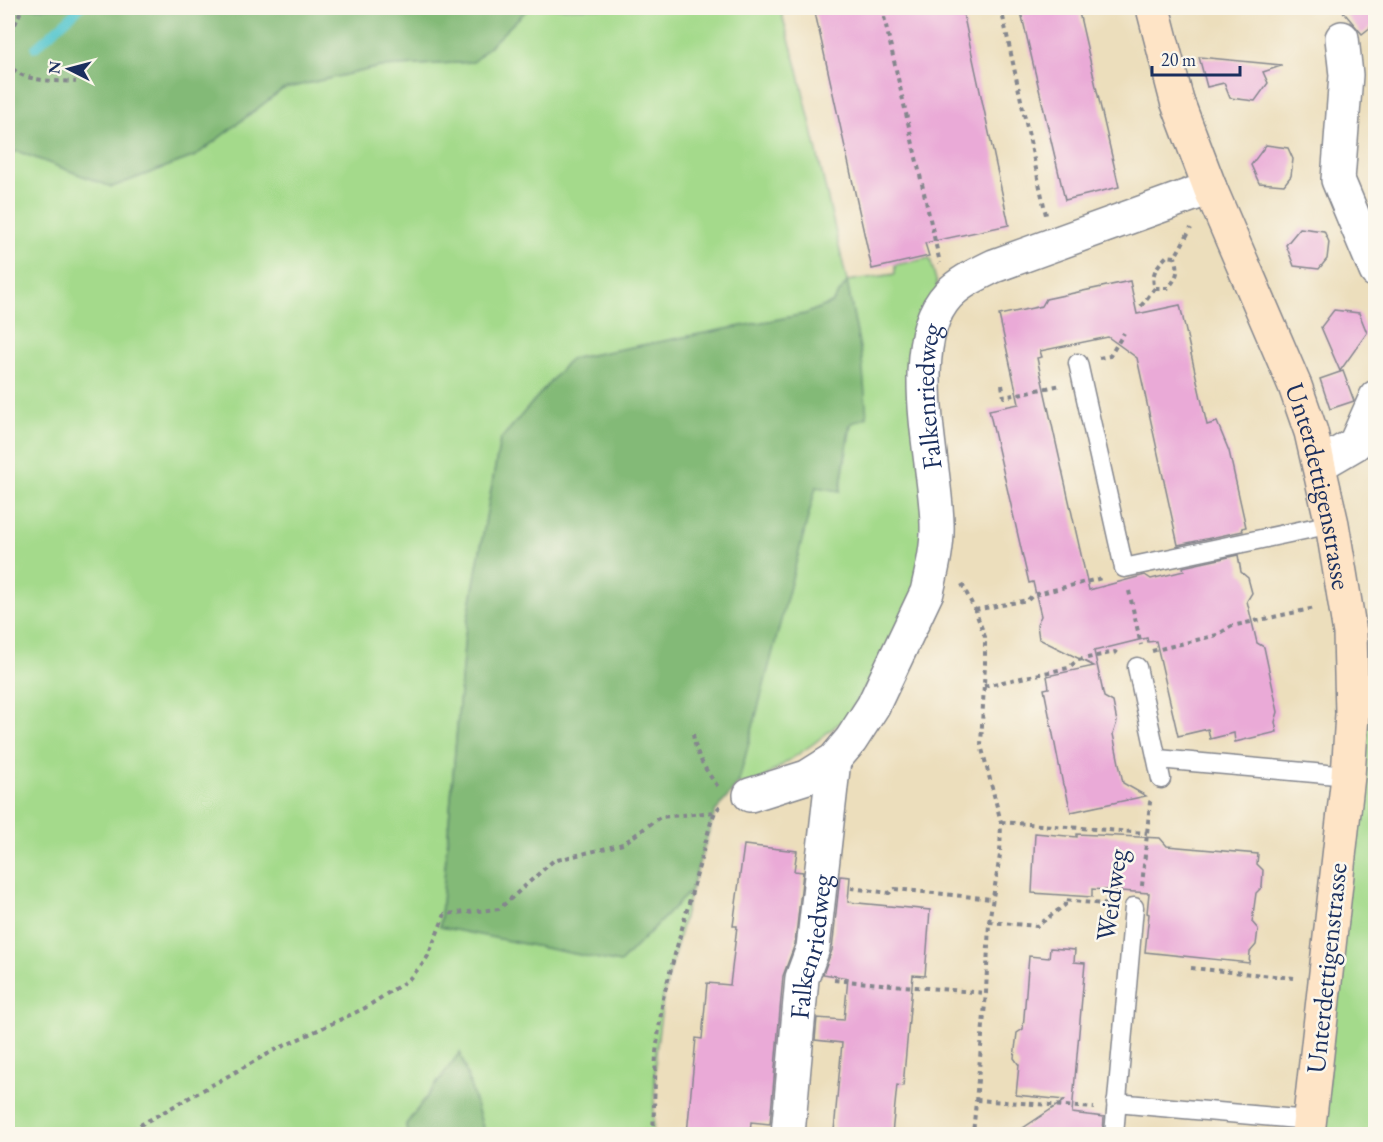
<svg xmlns="http://www.w3.org/2000/svg" width="1383" height="1142" font-family="'EB Garamond',serif">
<style>
.green{fill:#a4da8b;stroke:#608474;stroke-width:1.5}
.forest{fill:#83ba77;stroke:#4f746a;stroke-width:1.5}
.lines{fill:none;stroke-linecap:round;stroke-linejoin:round}
.stream{stroke:#5bc8cf;stroke-width:9}
.building{fill:#eaaad7}
.lane-casing{stroke:#84868d;stroke-width:21}
.street-casing{stroke:#84868d;stroke-width:36}
.secondary-casing{stroke:#84868d;stroke-width:36}
.path{stroke:#84868d;stroke-width:4;stroke-dasharray:4.5 4.5;stroke-linecap:butt}
.lane{stroke:#fff;stroke-width:18}
.street{stroke:#fff;stroke-width:33}
.secondary{stroke:#fee4c6;stroke-width:33}
.labels{text-anchor:middle;dominant-baseline:central;stroke-width:5;stroke-linejoin:round;paint-order:stroke}
.street-label{font-size:27px;fill:#1b2f5e;stroke:#fbf7ec}
</style>
<rect width="100%" height="100%" fill="#fbf7ec"/>
<filter id="ink" filterUnits="userSpaceOnUse"><feTurbulence type="fractalNoise" baseFrequency=".0167" numOctaves="2"/><feDisplacementMap in="SourceGraphic" scale="12" xChannelSelector="R" yChannelSelector="G"/><feConvolveMatrix kernelMatrix="1 2 1 2 8 2 1 2 1" color-interpolation-filters="sRGB"/></filter>
<filter id="wash" filterUnits="userSpaceOnUse"><feTurbulence type="fractalNoise" baseFrequency=".008" numOctaves="4" result="noise"/><feDisplacementMap in="SourceGraphic" scale="24" xChannelSelector="R" yChannelSelector="G"/><feGaussianBlur stdDeviation="1.35" result="paint"/><feColorMatrix in="noise" values="0 0 0 0 0 0 0 0 0 0 0 0 0 0 0 0 0 1.4 0 .05"/><feComposite in="paint" operator="in"/></filter>
<g filter="url(#wash)">
<rect width="100%" height="100%" fill="#ecdebc"/>
<g class="green">
<path d="M529,8H780L798,70L847,281L895,274V265L930,258L937,284L928,520L912,608L848,716L813,744L759,781L749,784H738L816,486L840,491L862,359L847,283L832,303L805,314L570,359L500,440L465,634L440,927L620,963L691,890L663,998L656,1053L653,1134H485L460,1053L406,1124L407,1134H8V155L17,151L112,187L195,156L283,89L380,67L473,62Z"/>
<path d="M1366,705H1375V1134H1322Z"/>
</g>
<g class="forest">
<path d="M8,8H529L473,62L380,67L283,89L195,156L112,187L17,151L8,155Z"/>
<path d="M847,282L862,359L867,417L850,424L840,491L816,487L738,784L715,812L691,890L620,963L440,927L465,634L500,440L570,359L805,314L832,303Z"/>
<path d="M460,1052L485,1134H407L406,1125Z"/>
</g>
<g class="lines">
<path class="stream" d="M35,48L80,8"/>
</g>
<g id="blocks">
<g class="building">
<path d="M814,8H962L1009,225L925,243L929,256L872,269Z"/>
<path d="M1020,8H1078L1119,187L1065,200Z"/>
<path d="M1340,8H1376V23L1362,34Z"/>
<path d="M1199,57L1281,65V66L1263,72L1268,83L1255,101L1230,98L1224,83L1207,87Z"/>
<path d="M1266,145L1288,148L1293,159L1291,176L1284,185L1259,183L1251,165Z"/>
<path d="M1300,228L1324,231L1329,242L1327,259L1319,269L1294,266L1286,245Z"/>
<path d="M1130,281L1137,314L1180,305L1207,425L1217,422L1229,451L1246,527L1242,528L1243,531L1178,545L1137,358L1108,337L1040,351L1042,357L1037,358L1089,590L1145,575L1151,579L1184,571L1183,567L1238,555L1241,572L1248,578L1252,593L1247,601L1257,643L1264,647L1278,712L1275,722L1277,732L1235,742L1234,733L1210,739L1208,729L1178,736L1156,641L1148,642L1147,638L1094,651L1104,697L1113,702L1117,722L1113,734L1123,783L1146,796L1071,812L1065,787L1063,785L1044,689L1049,688L1047,676L1094,666L1039,639L1037,624L1041,616L1033,582L1029,583L989,410L1019,404L999,315L1042,306L1046,299Z"/>
<path d="M1334,310L1359,313L1367,333L1340,371L1321,327Z"/>
<path d="M1343,371L1354,401L1330,409L1320,379Z"/>
<path d="M1035,833L1077,837V834L1160,838L1167,846L1258,854L1257,864L1263,870L1262,887L1256,893L1252,922L1258,929L1256,945L1250,952L1249,963L1145,952L1149,914L1147,913L1149,893L1092,889V897L1032,893Z"/>
<path d="M744,845L797,851L794,871L803,872L795,944L783,976L770,1124L751,1122L750,1134H687L696,1038L702,1039L707,983L730,985L737,926H733Z"/>
<path d="M840,876L850,877L848,902L930,910L925,976L913,975L903,1086L897,1085L892,1134H850L851,1132L834,1131L842,1043L815,1040L817,1018L844,1020L848,978L823,974L832,950Z"/>
<path d="M1050,948L1075,950L1074,962L1085,963L1072,1113L1104,1117L1103,1134H1014L1065,1100L1016,1095L1019,1065L1014,1058L1017,1033L1023,1029L1029,956L1049,958Z"/>
</g>
</g>
</g>
<g filter="url(#ink)">
<use href="#blocks" fill-opacity="0" stroke="#84868d" stroke-width="1.5"/>
<g class="lines">
<defs>
<g id="lane">
<path d="M1078,363L1124,568L1332,524"/>
<path d="M1137,667L1161,779"/>
<path d="M1158,759L1348,776"/>
<path d="M1116,1103L1309,1120"/>
<path d="M1114,1134L1134,907"/>
</g>
<g id="street">
<path d="M1342,38L1346,75L1338,180L1376,271"/>
<path d="M1319,465L1355,444L1376,397"/>
<path id="s1" d="M750,795L807,777L834,760L851,740L873,706L927,592C932,570 938,546 937,524C936,463 902,344 948,295C960,282 978,274 994,266L1210,188"/>
<path id="s2" d="M788,1134L802,978L813,948L834,760"/>
</g>
<g id="secondary">
<path id="s3" d="M1153,8L1177,101L1210,188L1295,386L1311,432L1332,524L1350,633L1352,714L1348,776L1308,1134"/>
</g>
</defs>
<use href="#lane" class="lane-casing"/>
<use href="#street" class="street-casing"/>
<use href="#secondary" class="secondary-casing"/>
<g class="path">
<path d="M882,8L940,263"/>
<path d="M1001,8L1046,215"/>
<path d="M8,41L22,8"/>
<path d="M8,61C17,84 56,80 76,82"/>
<path d="M1155,288H1168C1177,278 1180,270 1175,257"/>
<path d="M1141,306L1155,288C1150,274 1157,266 1167,256L1175,257L1191,228"/>
<path d="M1099,358L1110,356L1124,333"/>
<path d="M1002,385L1004,397L1061,385"/>
<path d="M962,584L975,610L985,637V664L981,745L1001,822L1000,855L989,922L986,993L973,1134"/>
<path d="M1129,591L1141,645"/>
<path d="M975,610L1028,600L1033,595L1102,578"/>
<path d="M1152,651L1217,635L1232,626L1315,608"/>
<path d="M984,686L1068,668L1078,660L1115,652L1117,654"/>
<path d="M693,734C696,756 706,771 719,788"/>
<path d="M1001,822L1147,833"/>
<path d="M1142,886L1150,802L1152,799"/>
<path d="M851,888L889,893L895,889L992,899"/>
<path d="M989,922L1037,926L1065,905V900L1111,905"/>
<path d="M1191,968L1294,978"/>
<path d="M834,980L986,993"/>
<path d="M976,1100L1094,1108"/>
<path d="M124,1134L273,1051L365,1008L408,980L422,965L428,956L445,914L499,909L553,861L623,844L660,817L715,812"/>
<path d="M653,1134L656,1053L663,998L711,822L715,812L722,804"/>
</g>
<use href="#lane" class="lane"/>
<use href="#street" class="street"/>
<use href="#secondary" class="secondary"/>
</g>
</g>
<g class="labels">
<g class="street-label">
<text stroke="none"><textPath href="#s1" startOffset="482">Falkenriedweg</textPath></text>
<text stroke="none"><textPath href="#s3" startOffset="508">Unterdettigenstrasse</textPath></text>
<text transform="translate(1111 895) rotate(-82)">Weidweg</text>
<text stroke="none"><textPath href="#s2" startOffset="189">Falkenriedweg</textPath></text>
<text transform="translate(1326 968) rotate(-84)">Unterdettigenstrasse</text>
</g>
</g>
<rect width="1383" height="1142" fill="none" stroke="#fbf7ec" stroke-width="30"/>
<g transform="translate(69 69) rotate(276)" stroke="#fbf7ec" stroke-width="4.5" paint-order="stroke">
<path d="M0-4.5L10 22L0 15L-10 22Z" fill="#1b2f5e"/>
<text y="-9" font-size="16" font-weight="bold" text-anchor="middle" fill="#1b2f5e">N</text>
</g>
<path d="M1152 66v9h88v-9" fill="none" stroke="#1b2f5e" stroke-width="3"/>
<text x="1161" y="66" font-size="18" fill="#1b2f5e" stroke="#fbf7ec" stroke-width="4.5" paint-order="stroke">20 m</text>
</svg>
